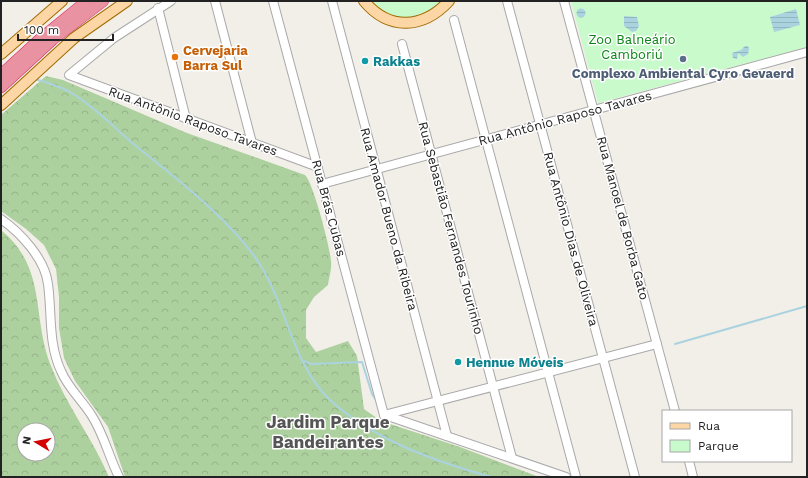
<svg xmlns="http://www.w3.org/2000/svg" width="808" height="478" font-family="'Work Sans',sans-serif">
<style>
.forest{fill:url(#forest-crowns);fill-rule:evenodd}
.park{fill:#c8facc}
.water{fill:url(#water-rules)}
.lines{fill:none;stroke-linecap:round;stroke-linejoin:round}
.stream{stroke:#aad3df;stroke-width:2}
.minor-casing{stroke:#a9a9a9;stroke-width:10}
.major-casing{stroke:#a06b00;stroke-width:12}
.highway-casing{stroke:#dc2a67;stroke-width:12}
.minor{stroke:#fff;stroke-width:8}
.major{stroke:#fcd6a4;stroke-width:10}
.highway{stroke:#e892a2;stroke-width:11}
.food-dot{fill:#e8710a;stroke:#fff;stroke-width:1.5}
.service-dot{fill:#5c6f8a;stroke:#fff;stroke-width:1.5}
.culture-dot{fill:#0f9aa8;stroke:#fff;stroke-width:1.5}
.labels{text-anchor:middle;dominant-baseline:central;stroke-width:3;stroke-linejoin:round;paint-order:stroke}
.park-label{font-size:13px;fill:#0c8416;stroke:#fff}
.food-label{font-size:13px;font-weight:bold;fill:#c56008;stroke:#fff;text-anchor:start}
.culture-label{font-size:13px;font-weight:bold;fill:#0d838f;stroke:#fff;text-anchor:start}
.service-label{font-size:13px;font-weight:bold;fill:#4e5e75;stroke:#fff}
.street-label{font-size:13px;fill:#222;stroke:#fff}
.district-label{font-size:17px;font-weight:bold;fill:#555;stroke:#fff}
</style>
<defs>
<pattern id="forest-crowns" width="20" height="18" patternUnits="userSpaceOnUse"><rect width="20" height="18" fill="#add19e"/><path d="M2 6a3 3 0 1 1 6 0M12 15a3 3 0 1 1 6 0" fill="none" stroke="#95b388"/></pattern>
<pattern id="water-rules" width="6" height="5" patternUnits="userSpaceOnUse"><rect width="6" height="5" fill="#aad3df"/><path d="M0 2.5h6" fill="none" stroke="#92b5bf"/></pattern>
</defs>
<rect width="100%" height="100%" fill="#f2efe9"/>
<g class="forest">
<path d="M46,76L63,80L187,133L305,175C313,182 330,247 331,261C332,268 329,278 328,285L314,297L306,310V338L316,352L348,341L357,356L364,409L381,421L460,447L539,477H125L108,427L75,381L64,358L59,328V297L56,269L44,245L26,229L1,211V115Z"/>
<path d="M1,230C48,269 31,316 51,366C66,405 93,439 109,477H1ZM24,430H48V454H24Z"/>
</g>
<g class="park">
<path d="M369,1H443C430,17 405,23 386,15C380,12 374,5 369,1Z"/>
<path d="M571,1H807V47L598,103Z"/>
</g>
<g class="water">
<circle cx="581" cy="13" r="4.5"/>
<path d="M796,9L800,25L774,32L770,17Z"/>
<path d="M624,16L637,17L639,26L636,31L632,32L624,26Z"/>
<path d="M745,46H748L749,49L748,54L743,57L738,53L737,59L733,58L732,53L741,50Z"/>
</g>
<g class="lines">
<g class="stream">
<path d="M34,79C47,82 58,86 70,92C92,105 112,125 131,142C173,176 232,220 261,266C287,308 293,365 330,400C374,440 434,461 491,477"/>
<path d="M675,344L807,306"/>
<path d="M304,361L311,364L362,362L372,394L378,403"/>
</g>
<defs>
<g id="minor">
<path d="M171,1L114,38L69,75L318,167"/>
<path d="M215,1L252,143"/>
<path d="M273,1L384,415"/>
<path d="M332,1L447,436"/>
<path d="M507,1L635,477"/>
<path d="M564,1L675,411"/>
<path d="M158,8L186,119"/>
<path d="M454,20L576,477"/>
<path d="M402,44L512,458"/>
<path d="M322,184L807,52"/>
<path d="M1,219C21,233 45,259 48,284C52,313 48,343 61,371C68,388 82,400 92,416C104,435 109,457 119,477"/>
<path d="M384,415L657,344"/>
<path d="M385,415L566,477"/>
<path d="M689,461L693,477"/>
</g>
<g id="major">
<path d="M364,1C389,31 423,29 449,1"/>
<path d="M1,54L62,1"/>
<path d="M1,105L74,38L127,1"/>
</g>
<g id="highway">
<path d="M1,75L38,41L87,1"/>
<path d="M1,87L53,39L103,1"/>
</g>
</defs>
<use href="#minor" class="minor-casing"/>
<use href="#major" class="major-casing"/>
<use href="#highway" class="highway-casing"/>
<use href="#minor" class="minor"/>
<use href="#major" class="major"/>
<use href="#highway" class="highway"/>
</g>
<circle class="food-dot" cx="175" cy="57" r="4"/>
<circle class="service-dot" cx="683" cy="59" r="4"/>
<g class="culture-dot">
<circle cx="365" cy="61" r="4"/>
<circle cx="458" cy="362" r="4"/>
</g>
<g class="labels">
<g class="park-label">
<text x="632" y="39">Zoo Balneário<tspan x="632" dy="15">Camboriú</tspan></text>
</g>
<g class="food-label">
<text x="183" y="50">Cervejaria<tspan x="183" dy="15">Barra Sul</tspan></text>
</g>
<g class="culture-label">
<text x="373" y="61">Rakkas</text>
<text x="466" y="362">Hennue Móveis</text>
</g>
<g class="service-label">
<text x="683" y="73">Complexo Ambiental Cyro Gevaerd</text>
</g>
<g class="street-label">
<text transform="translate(565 118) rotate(-15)">Rua Antônio Raposo Tavares</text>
<text transform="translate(193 121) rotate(20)">Rua Antônio Raposo Tavares</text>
<text transform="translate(329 208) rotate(75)">Rua Brás Cubas</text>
<text transform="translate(623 218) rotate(75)">Rua Manoel de Borba Gato</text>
<text transform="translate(389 219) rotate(75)">Rua Amador Bueno da Ribeira</text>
<text transform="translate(451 228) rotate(75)">Rua Sebastião Fernandes Tourinho</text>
<text transform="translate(571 239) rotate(75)">Rua Antônio Dias de Oliveira</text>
</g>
<g class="district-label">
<text x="328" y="422">Jardim Parque<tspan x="328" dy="20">Bandeirantes</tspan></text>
</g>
</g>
<rect width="808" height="478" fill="none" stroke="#222222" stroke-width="4"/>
<rect x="662" y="410" width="130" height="52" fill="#ffffff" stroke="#a7a7a7"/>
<rect x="670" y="423" width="20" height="6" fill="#fcd6a4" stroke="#a7a7a7"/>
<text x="698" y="430" font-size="12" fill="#222222">Rua</text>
<rect x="670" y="440" width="20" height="12" fill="#c8facc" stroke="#a7a7a7"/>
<text x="698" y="450" font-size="12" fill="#222222">Parque</text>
<g transform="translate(36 442) rotate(280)"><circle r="19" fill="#ffffff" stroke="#a7a7a7"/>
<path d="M0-3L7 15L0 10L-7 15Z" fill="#d40000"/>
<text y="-6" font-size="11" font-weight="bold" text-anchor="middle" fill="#222222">N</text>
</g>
<path d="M18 34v6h95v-6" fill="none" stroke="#222222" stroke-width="2"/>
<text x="24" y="34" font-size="12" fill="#222222" stroke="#ffffff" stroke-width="3" paint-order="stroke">100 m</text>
</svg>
